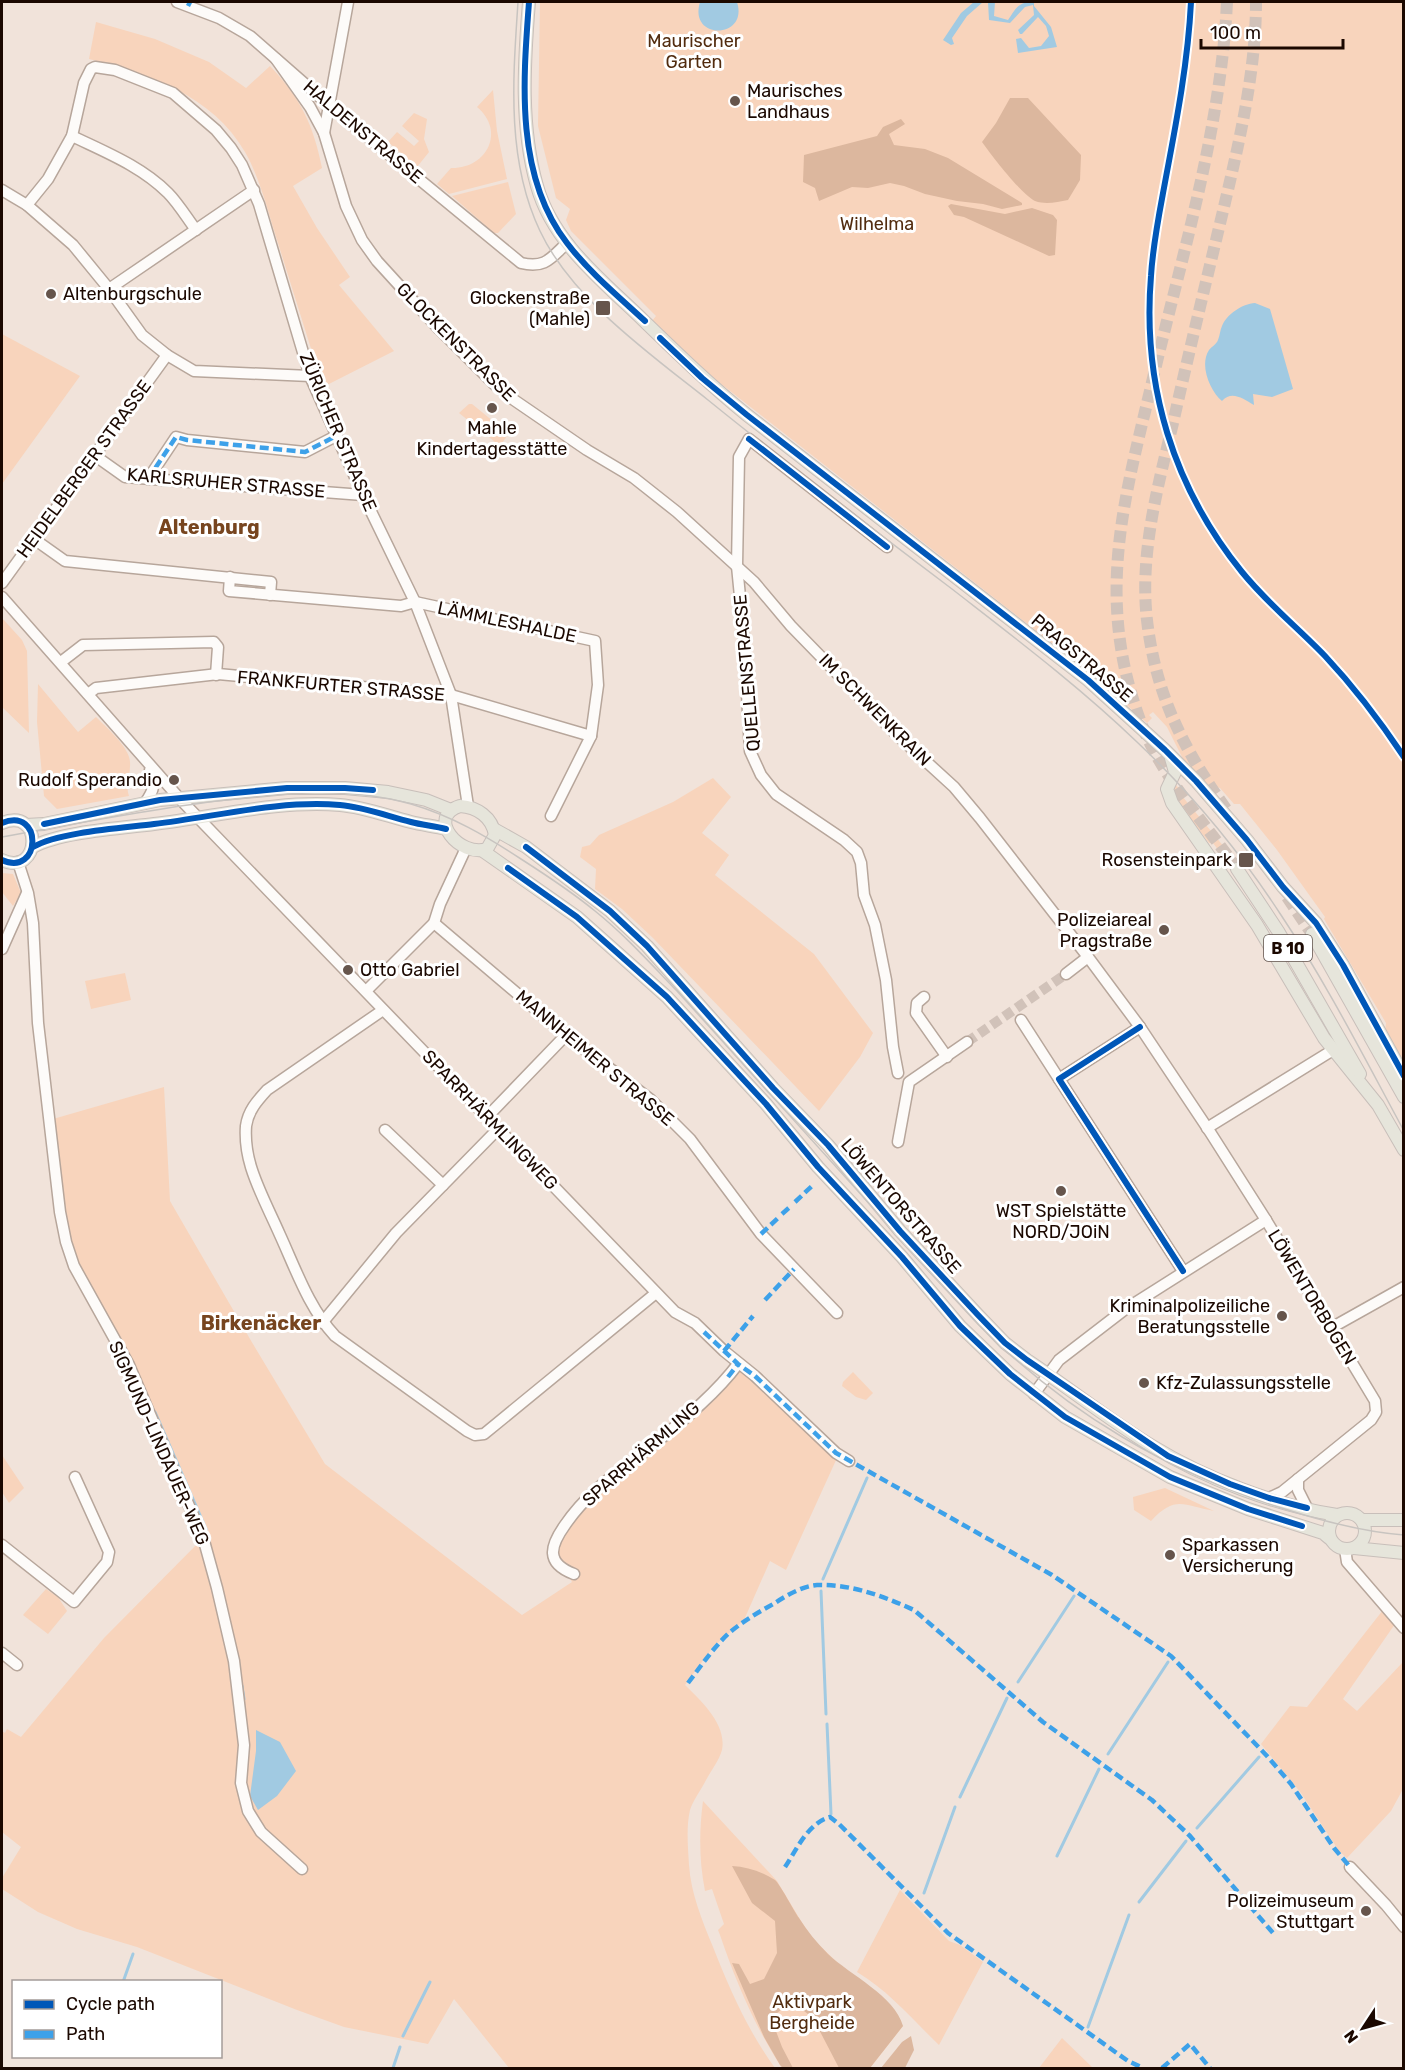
<svg xmlns="http://www.w3.org/2000/svg" width="1405" height="2070" font-family="Rubik,sans-serif">
<style>
.green{fill:#f8d4bc}
.forest{fill:#dcb79e}
.water{fill:#a1cae2}
.lines{fill:none;stroke-linecap:round;stroke-linejoin:round}
.stream{stroke:#a1cae2;stroke-width:3}
.minor-tunnel{stroke:#d1c2b9;stroke-width:10;stroke-dasharray:10 5;stroke-linecap:butt}
.major-tunnel{stroke:#d1c2b9;stroke-width:12;stroke-dasharray:12 6;stroke-linecap:butt}
.minor-casing{stroke:#b7a69b;stroke-width:13}
.major-casing{stroke:#c8bfba;stroke-width:14}
.minor{stroke:#fdfbf9;stroke-width:10}
.major{stroke:#e6e5db;stroke-width:12}
.tram{stroke:#c8c4c0;stroke-width:1.5}
.quiet{stroke:#3da1e9;stroke-width:4.5;stroke-dasharray:9 4.5;stroke-linecap:butt}
.cycleway-casing{stroke:#fff;stroke-width:10}
.cycleway{stroke:#0057b8;stroke-width:6}
.poi-dot{fill:#66554c;stroke:#fff;stroke-width:2}
.labels{text-anchor:middle;dominant-baseline:central;stroke-width:6;stroke-linejoin:round;paint-order:stroke}
.shield{fill:#fff;stroke:#5f524c;stroke-width:1.5}
.shield-label{font-size:16px;font-weight:bold;fill:#1b0800}
.park-label{font-size:18px;fill:#522c0f;stroke:#fff}
.poi-label{font-size:18px;fill:#1b0800;stroke:#fff;text-anchor:end}
.street-label{font-size:18px;fill:#1b0800;stroke:#fff}
.neighbourhood-label{font-size:20px;font-weight:bold;fill:#77451f;stroke:#fff}
</style>
<rect width="100%" height="100%" fill="#f1e3da"/>
<g class="green">
<path d="M540,2H1403V1064L1385,1032L1386,1023L1324,919L1325,917L1277,850L1240,804H1234L1220,788L1208,785L1183,759L1167,727L1153,712L1149,715L1152,718L1147,723L1094,676L716,380L652,321L656,316L571,231L566,220L570,209L556,198L538,126Z"/>
<path d="M96,22L155,39L209,62L246,88L270,66C301,99 313,124 322,168L293,186L317,228L350,277L339,285L394,351L323,387C308,339 293,291 278,243C268,213 261,180 245,152C213,96 148,73 89,59Z"/>
<path d="M493,90L497,131L507,179L449,194L437,184L451,168C487,169 506,131 477,107Z"/>
<path d="M414,113L427,119L424,139L429,152L417,167L388,142L397,132L414,146L419,141L402,126Z"/>
<path d="M508,182L516,214L498,233H494L452,196Z"/>
<path d="M2,334L80,376L2,484Z"/>
<path d="M469,404H472L499,426L507,436L500,446L459,413Z"/>
<path d="M2,618L22,640L27,651L29,733L2,707Z"/>
<path d="M38,684L78,732L96,717C106,727 130,748 130,762C131,774 125,785 129,796L57,809L44,796L37,722Z"/>
<path d="M713,778L731,797L702,833L729,855L715,875L814,954L873,1033L860,1057L819,1111L653,938L622,909L595,889L596,869L580,857L582,847L590,845L599,835L673,802Z"/>
<path d="M1175,784L1184,794L1182,796L1234,859L1226,865L1221,859L1222,855L1213,843H1209L1172,794Z"/>
<path d="M2,873L13,874L21,893L13,906L2,892Z"/>
<path d="M125,973L131,1000L91,1009L85,981Z"/>
<path d="M164,1087L170,1201L250,1339L325,1464L522,1615L572,1582L556,1553V1542L591,1495L704,1406L742,1370L837,1458L786,1570L770,1561L744,1620L713,1647L685,1685C701,1701 727,1724 722,1750C719,1761 710,1772 705,1782C700,1791 693,1801 690,1810C686,1827 688,1847 689,1865C691,1894 702,1920 713,1947C730,1990 748,2031 775,2068H509L454,1999L428,2044L344,2027L297,2010L137,1947L77,1929L38,1912L2,1889V1878L21,1847L2,1832V1731L5,1733L7,1729L21,1737L104,1638L209,1532L133,1362L86,1280L70,1241L53,1119Z"/>
<path d="M853,1372L873,1393L866,1400L856,1397L842,1386L843,1382Z"/>
<path d="M2,1455L24,1488L9,1503L2,1492Z"/>
<path d="M1165,1488L1214,1511C1183,1505 1175,1495 1151,1521L1134,1510L1133,1497Z"/>
<path d="M46,1589L58,1597L67,1611L48,1634L23,1615Z"/>
<path d="M1383,1610L1395,1624L1343,1699L1357,1711L1403,1662V1789L1391,1811L1347,1858L1339,1851L1301,1793L1261,1744L1290,1706L1307,1707Z"/>
<path d="M703,1801L777,1881L801,1921L814,1940L903,2026L870,2068H782C755,2027 736,1982 720,1935L718,1930L724,1924L712,1889L705,1891C699,1860 699,1832 703,1801Z"/>
<path d="M900,1890L949,1941L960,1945L983,1962L939,2045C912,2019 889,1991 857,1972Z"/>
<path d="M1062,2038L1093,2068H1039Z"/>
</g>
<g class="forest">
<path d="M1010,98H1028L1081,155L1080,180L1068,200C1057,202 1046,205 1035,201C1022,195 991,155 982,142L996,123Z"/>
<path d="M901,119L905,124L889,134L894,145L925,149L948,158L1022,203V205L1002,209L983,204L957,201L925,194L904,186L890,183L868,188L852,187L819,201L815,188L803,182L804,155L877,136L883,127Z"/>
<path d="M951,204L1005,214L1032,208L1053,215L1057,220L1055,255L1049,256L964,217L954,215L948,206Z"/>
<path d="M732,1866C747,1867 761,1871 775,1880C780,1884 794,1911 799,1918C807,1931 817,1943 828,1954C850,1975 895,1996 903,2026L870,2068H839L813,2018L795,2004L782,2009L771,2018L782,2047L793,2068H783L780,2065L764,2037L732,1963L739,1964L750,1984L764,1979L777,1953L775,1921L752,1903Z"/>
<path d="M911,2036L914,2050L905,2068H881L902,2042Z"/>
</g>
<g class="water">
<path d="M700,2H737C749,39 688,41 700,2Z"/>
<path d="M974,2H983L967,16L952,38L954,44L951,45L943,40L961,13Z"/>
<path d="M988,2H995L994,16L1008,20C1016,8 1019,1 1034,2V6L1051,27L1057,47L1018,53L1016,39L1021,38L1029,48L1041,46L1049,36L1046,26L1038,17L1022,34H1020L1018,30L1034,15L1033,5L1025,7L1010,23L989,20Z"/>
<path d="M1255,303L1270,309L1293,389L1272,397L1253,394L1254,405C1243,399 1232,390 1222,401C1210,391 1199,365 1209,350C1212,346 1216,345 1218,340C1220,335 1220,330 1222,326C1227,314 1242,304 1255,303Z"/>
<path d="M256,1730L280,1742L296,1771L277,1796L258,1810L250,1796L256,1751Z"/>
</g>
<g class="lines">
<g class="stream">
<path d="M155,1412L206,1529"/>
<path d="M823,1579L867,1478"/>
<path d="M821,1591L826,1714"/>
<path d="M1018,1682L1074,1596"/>
<path d="M242,1686L244,1699"/>
<path d="M827,1724L831,1814"/>
<path d="M1108,1754L1168,1662"/>
<path d="M960,1797L1007,1698"/>
<path d="M1197,1828L1259,1757"/>
<path d="M1057,1856L1099,1769"/>
<path d="M924,1893L955,1807"/>
<path d="M1139,1902L1186,1841"/>
<path d="M123,1982L133,1954"/>
<path d="M1088,2027L1129,1915"/>
<path d="M403,2036L430,1982"/>
<path d="M393,2068L400,2047"/>
</g>
<path class="minor-tunnel" d="M967,1042L1066,974"/>
<g class="major-tunnel">
<path d="M1227,2C1221,127 1183,252 1154,374C1125,497 1094,595 1140,720C1161,777 1203,820 1237,869"/>
<path d="M1226,809C1185,751 1158,700 1148,628C1138,559 1157,490 1173,423C1189,352 1206,282 1223,211C1239,143 1256,72 1256,2"/>
<path d="M1287,897L1312,934"/>
</g>
<defs>
<g id="minor">
<path d="M177,2L219,18L250,36L330,106L521,263C545,269 551,258 567,243"/>
<path d="M276,59L310,107L324,133L346,206L362,240L377,261L439,329L494,384L514,400L587,450L634,478L677,512L754,582L791,626L896,734L954,787L980,818L1088,957L1140,1027L1210,1132L1266,1220L1375,1401L1376,1412L1371,1420L1282,1492L1269,1498"/>
<path d="M324,133L348,2"/>
<path d="M72,136C105,152 141,166 168,193C178,203 187,218 196,230"/>
<path d="M2,190L27,205L73,245L109,289L142,335L167,355L194,371L310,376"/>
<path d="M27,205L48,179L72,136L84,83L91,69L95,67L115,70L173,93L216,130L231,148L242,165L259,204L310,376L363,495L415,602L451,695L468,806"/>
<path d="M109,289L254,190"/>
<path d="M94,455L125,477L363,495"/>
<path d="M148,479L176,437L187,440L305,452L336,436"/>
<path d="M34,539L65,561L271,582L270,595"/>
<path d="M887,547L749,439L739,457L737,566L744,637L750,751L761,775L776,794L844,840L857,852L861,863L864,895L875,925L886,980L893,1047L898,1073"/>
<path d="M230,577L229,591L401,606L415,602L595,641L598,685L591,736L551,816"/>
<path d="M2,583L167,355"/>
<path d="M2,597L180,799L675,1312L695,1323L724,1351L755,1376L836,1453L849,1461"/>
<path d="M61,662L83,645L214,642L218,647L216,675"/>
<path d="M88,694L96,688L218,674L451,695L591,736"/>
<path d="M145,803C154,790 156,784 150,770"/>
<path d="M18,862L28,893L33,923L38,1023L60,1212L66,1242L74,1266L129,1365L204,1541L217,1588L234,1661L244,1745L241,1783L248,1811L261,1832L302,1869"/>
<path d="M434,923L566,1035L651,1100L690,1139L761,1234L837,1313"/>
<path d="M2,949L27,893"/>
<path d="M1066,974L1088,957"/>
<path d="M366,991L434,923L440,904L466,848"/>
<path d="M924,997L917,1003L916,1013L947,1057"/>
<path d="M383,1010L267,1090C257,1101 248,1111 246,1126C245,1140 247,1154 251,1167C258,1190 270,1212 280,1235C296,1270 309,1308 335,1336L467,1431L475,1435L484,1434L656,1293"/>
<path d="M1021,1020L1059,1079"/>
<path d="M1140,1027L1059,1079L1183,1271"/>
<path d="M487,1117L566,1035"/>
<path d="M1207,1128L1333,1050"/>
<path d="M385,1130L443,1185"/>
<path d="M898,1142L909,1082L967,1042"/>
<path d="M322,1323L396,1233L498,1129"/>
<path d="M1331,1328L1404,1287"/>
<path d="M1034,1394L1059,1360L1124,1310L1266,1220"/>
<path d="M1298,1479V1490L1307,1508"/>
<path d="M2,1545L74,1602L107,1562L109,1552L75,1477"/>
<path d="M1345,1549L1347,1562L1404,1628"/>
<path d="M574,1574C545,1563 550,1546 565,1525C591,1487 625,1468 659,1440C687,1417 717,1392 738,1364"/>
<path d="M2,1653L17,1665"/>
<path d="M1350,1867L1386,1905L1404,1927"/>
</g>
<g id="major">
<path d="M529,2C524,63 520,126 537,186C553,243 603,281 643,320C677,353 710,385 747,415L1088,680L1165,750L1196,781L1247,840L1283,887L1316,923L1343,965L1404,1076"/>
<path d="M1171,758L1175,772L1167,789L1172,803L1257,925L1324,1038L1378,1105L1404,1150"/>
<path d="M460,806C477,807 492,817 495,835L487,849C460,858 425,817 460,806Z"/>
<path d="M2,823C44,806 41,878 2,860"/>
<path d="M26,825L44,824L160,800L287,788H345L388,792L426,800L451,810"/>
<path d="M494,829L526,847L610,911L647,946L773,1088L828,1145L900,1231L978,1315L1005,1343L1027,1360C1069,1388 1109,1420 1152,1446C1204,1478 1277,1506 1337,1515"/>
<path d="M33,847C59,832 122,828 154,824C215,817 277,800 340,805C364,807 387,816 411,822C422,825 435,826 446,829"/>
<path d="M483,851L577,917L667,997L766,1104L818,1167L902,1257L960,1326L1010,1374L1065,1417L1170,1477L1248,1509L1323,1533L1329,1538"/>
<path d="M1237,869L1278,931L1360,1074"/>
<path d="M1312,934L1404,1097"/>
<circle cx="1347" cy="1531" r="18"/>
<path d="M1362,1520H1404"/>
<path d="M1354,1548L1404,1553"/>
</g>
</defs>
<use href="#minor" class="minor-casing"/>
<use href="#major" class="major-casing"/>
<use href="#minor" class="minor"/>
<use href="#major" class="major"/>
<g class="tram">
<path d="M518,2C513,78 506,160 540,231C572,299 650,354 708,400C788,465 870,527 952,589C1015,638 1080,687 1137,742C1192,794 1240,852 1281,915C1327,984 1365,1059 1404,1131"/>
<path d="M2,837C73,824 145,810 217,801C282,793 347,786 411,804C452,816 486,836 521,859C546,875 572,892 595,911C625,935 651,964 677,991L979,1325C1068,1414 1169,1473 1288,1510C1326,1522 1364,1532 1404,1535"/>
</g>
<g class="quiet">
<path d="M188,6L190,2"/>
<path d="M148,479L176,437L187,440L305,452L336,436"/>
<path d="M795,1202L813,1185"/>
<path d="M782,1214L791,1206"/>
<path d="M761,1234L778,1218"/>
<path d="M765,1300L794,1269"/>
<path d="M704,1332L738,1364L755,1376L836,1453L1052,1575L1171,1656L1267,1756L1291,1784L1334,1848L1350,1867"/>
<path d="M724,1351L753,1316"/>
<path d="M728,1377L738,1364"/>
<path d="M688,1683C701,1666 713,1648 729,1633C743,1621 759,1612 775,1603C787,1595 803,1586 817,1585C851,1584 883,1596 914,1610L1043,1722L1152,1800L1190,1836L1273,1933"/>
<path d="M785,1867C797,1849 808,1823 830,1817L839,1824L948,1933L1128,2061L1143,2068"/>
<path d="M1162,2068L1190,2044L1210,2068"/>
</g>
<defs>
<g id="cycleway">
<path d="M529,2C523,81 515,176 567,243C589,272 618,296 645,321"/>
<path d="M1191,2C1188,61 1177,119 1166,177C1160,210 1153,242 1151,276C1142,385 1173,487 1242,572C1267,603 1298,628 1325,656C1354,687 1380,721 1404,757"/>
<path d="M660,338L702,378L747,415L1088,680L1165,750L1196,781L1247,840L1283,887L1316,923L1343,965L1404,1076"/>
<path d="M749,439L887,547"/>
<path d="M2,823C44,806 41,878 2,860"/>
<path d="M44,824L160,800L287,788H345L373,790"/>
<path d="M33,847C59,832 122,828 154,824C215,817 277,800 340,805C364,807 387,816 411,822C422,825 435,826 446,829"/>
<path d="M526,847L610,911L647,946L773,1088L828,1145L900,1231L978,1315L1005,1343L1027,1360L1168,1456L1230,1484L1269,1498L1307,1508"/>
<path d="M508,868L577,917L667,997L766,1104L818,1167L902,1257L960,1326L1010,1374L1065,1417L1170,1477L1248,1509L1302,1526"/>
<path d="M1140,1027L1059,1079L1183,1271"/>
</g>
</defs>
<use href="#cycleway" class="cycleway-casing"/>
<use href="#cycleway" class="cycleway"/>
</g>
<g class="poi-dot">
<circle cx="735" cy="101" r="6"/>
<circle cx="51" cy="294" r="6"/>
<rect x="595" y="300" width="16" height="16" rx="3"/>
<circle cx="492" cy="408" r="6"/>
<circle cx="174" cy="780" r="6"/>
<rect x="1238" y="852" width="16" height="16" rx="3"/>
<circle cx="1164" cy="930" r="6"/>
<circle cx="348" cy="970" r="6"/>
<circle cx="1061" cy="1191" r="6"/>
<circle cx="1282" cy="1316" r="6"/>
<circle cx="1144" cy="1383" r="6"/>
<circle cx="1170" cy="1555" r="6"/>
<circle cx="1366" cy="1911" r="6"/>
</g>
<g class="labels">
<rect class="shield" x="1264" y="935" width="48" height="26" rx="4.5"/>
<g class="shield-label">
<text x="1288" y="948">B 10</text>
</g>
<g class="park-label">
<text x="694" y="41">Maurischer<tspan x="694" dy="21">Garten</tspan></text>
<text x="877" y="224">Wilhelma</text>
<text x="812" y="2002">Aktivpark<tspan x="812" dy="21">Bergheide</tspan></text>
</g>
<g class="poi-label">
<text x="747" y="91" text-anchor="start">Maurisches<tspan x="747" dy="21">Landhaus</tspan></text>
<text x="63" y="294" text-anchor="start">Altenburgschule</text>
<text x="590" y="298">Glockenstraße<tspan x="590" dy="21">(Mahle)</tspan></text>
<text x="492" y="428" text-anchor="middle">Mahle<tspan x="492" dy="21">Kindertagesstätte</tspan></text>
<text x="162" y="780">Rudolf Sperandio</text>
<text x="1232" y="860">Rosensteinpark</text>
<text x="1152" y="920">Polizeiareal<tspan x="1152" dy="21">Pragstraße</tspan></text>
<text x="360" y="970" text-anchor="start">Otto Gabriel</text>
<text x="1061" y="1211" text-anchor="middle">WST Spielstätte<tspan x="1061" dy="21">NORD/JOiN</tspan></text>
<text x="1270" y="1306">Kriminalpolizeiliche<tspan x="1270" dy="21">Beratungsstelle</tspan></text>
<text x="1156" y="1383" text-anchor="start">Kfz-Zulassungsstelle</text>
<text x="1182" y="1545" text-anchor="start">Sparkassen<tspan x="1182" dy="21">Versicherung</tspan></text>
<text x="1354" y="1901">Polizeimuseum<tspan x="1354" dy="21">Stuttgart</tspan></text>
</g>
<g class="street-label">
<text transform="translate(363 132) rotate(40)">HALDENSTRASSE</text>
<text transform="translate(456 342) rotate(45)">GLOCKENSTRASSE</text>
<text transform="translate(338 432) rotate(67)">ZÜRICHER STRASSE</text>
<text transform="translate(84 469) rotate(-54)">HEIDELBERGER STRASSE</text>
<text transform="translate(226 483) rotate(5)">KARLSRUHER STRASSE</text>
<text transform="translate(507 622) rotate(12)">LÄMMLESHALDE</text>
<text transform="translate(1082 658) rotate(40)">PRAGSTRASSE</text>
<text transform="translate(747 673) rotate(-95)">QUELLENSTRASSE</text>
<text transform="translate(341 686) rotate(5)">FRANKFURTER STRASSE</text>
<text transform="translate(875 710) rotate(45)">IM SCHWENKRAIN</text>
<text transform="translate(595 1058) rotate(40)">MANNHEIMER STRASSE</text>
<text transform="translate(490 1120) rotate(46)">SPARRHÄRMLINGWEG</text>
<text transform="translate(901 1206) rotate(49)">LÖWENTORSTRASSE</text>
<text transform="translate(1312 1297) rotate(59)">LÖWENTORBOGEN</text>
<text transform="translate(159 1443) rotate(66)">SIGMUND-LINDAUER-WEG</text>
<text transform="translate(641 1454) rotate(-41)">SPARRHÄRMLING</text>
</g>
<g class="neighbourhood-label">
<text x="209" y="527">Altenburg</text>
<text x="261" y="1323">Birkenäcker</text>
</g>
</g>
<rect width="1405" height="2070" fill="none" stroke="#1b0800" stroke-width="6"/>
<rect x="12" y="1980" width="210" height="78" fill="#ffffff" stroke="#a49c99" stroke-width="1.5"/>
<rect x="24" y="2000" width="30" height="9" fill="#0057b8" stroke="#a49c99" stroke-width="1.5"/>
<text x="66" y="2010" font-size="18" fill="#1b0800">Cycle path</text>
<rect x="24" y="2030" width="30" height="9" fill="#3da1e9" stroke="#a49c99" stroke-width="1.5"/>
<text x="66" y="2040" font-size="18" fill="#1b0800">Path</text>
<g transform="translate(1363 2028) rotate(234)" stroke="#ffffff" stroke-width="4.5" paint-order="stroke">
<path d="M0-4.5L10 22L0 15L-10 22Z" fill="#1b0800"/>
<text y="-9" font-size="16" font-weight="bold" text-anchor="middle" fill="#1b0800">N</text>
</g>
<path d="M1201 39v9h142v-9" fill="none" stroke="#1b0800" stroke-width="3"/>
<text x="1210" y="39" font-size="18" fill="#1b0800" stroke="#ffffff" stroke-width="4.5" paint-order="stroke">100 m</text>
</svg>
